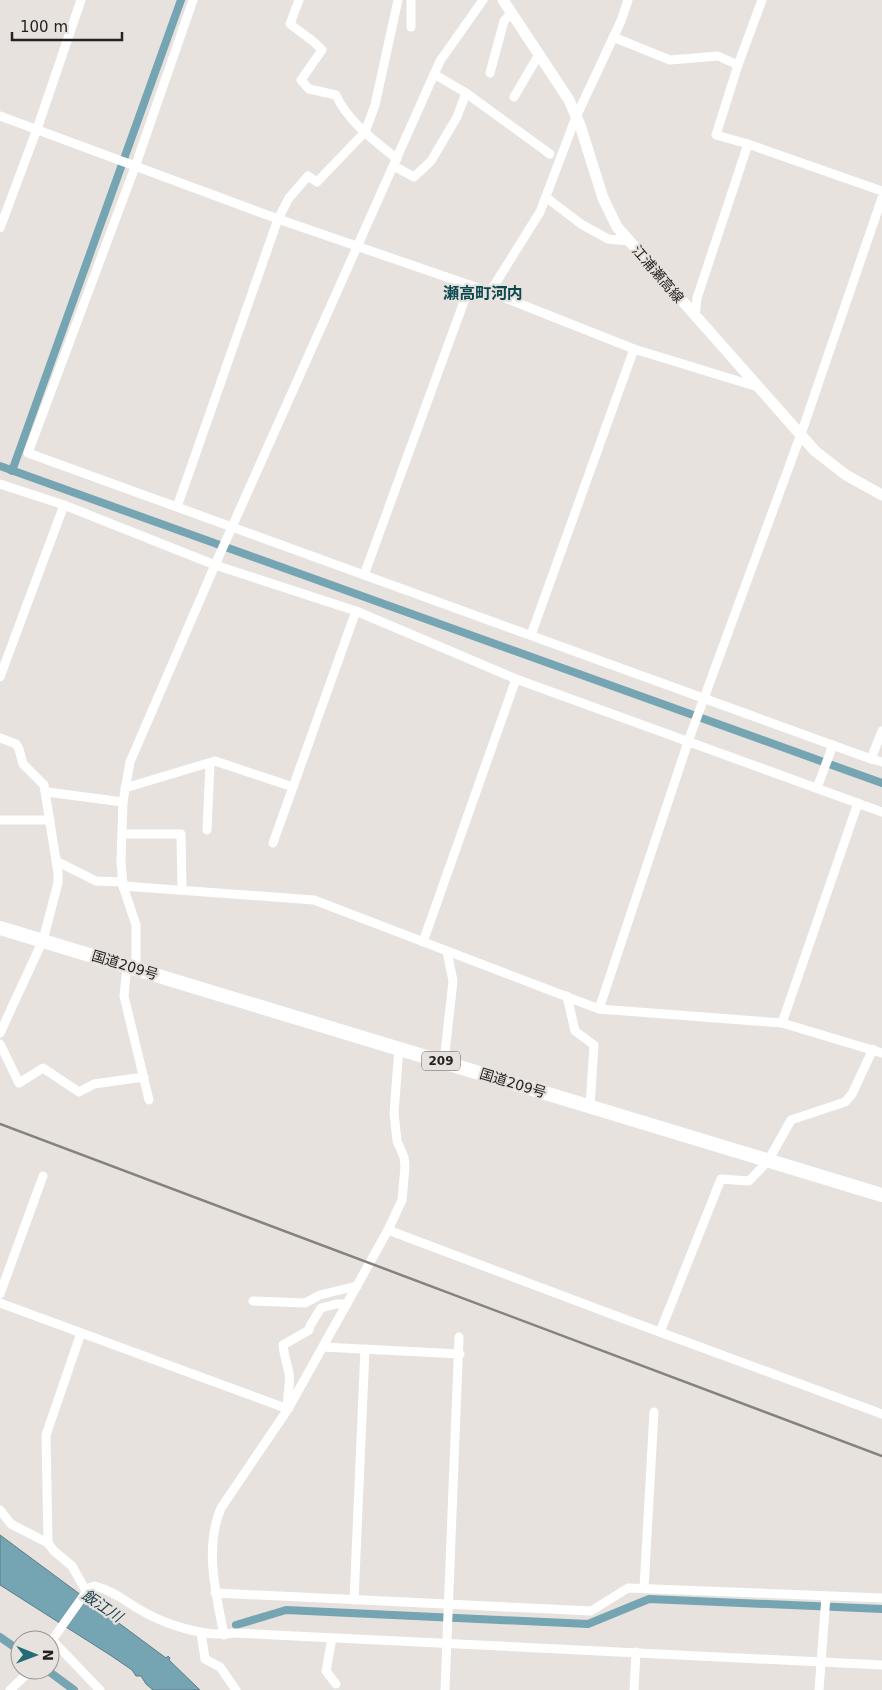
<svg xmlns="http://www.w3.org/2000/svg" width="882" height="1690" font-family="'DejaVu Sans','Noto Sans JP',sans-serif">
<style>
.water{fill:#75a4b3;stroke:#5d7d87}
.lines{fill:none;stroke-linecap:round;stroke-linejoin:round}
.canal{stroke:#75a4b3;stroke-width:8}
.minor{stroke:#fff;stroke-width:9}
.major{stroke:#fff;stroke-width:11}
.highway{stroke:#fff;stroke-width:14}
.rail{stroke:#85827e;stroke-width:2.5}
.labels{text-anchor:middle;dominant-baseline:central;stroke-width:4.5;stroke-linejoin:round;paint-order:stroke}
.shield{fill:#e7e2dd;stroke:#5e5c59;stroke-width:1}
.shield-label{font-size:12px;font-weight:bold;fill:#242220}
.street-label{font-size:14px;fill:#242220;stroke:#e7e2dd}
.water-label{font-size:15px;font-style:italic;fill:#194350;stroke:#e7e2dd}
.quarter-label{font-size:16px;font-weight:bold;fill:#0b4951;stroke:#e7e2dd}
</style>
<rect width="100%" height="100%" fill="#e7e2dd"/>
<path class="water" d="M0,1535L166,1658L168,1656L170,1658L169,1660L200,1690H153L146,1684L141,1676H136L132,1670L110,1655L0,1585Z"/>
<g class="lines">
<g class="canal">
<path d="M0,466L882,783"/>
<path d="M12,471L181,0"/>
<path d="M236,1625L286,1610L588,1624L649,1599L882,1609"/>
<path d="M0,1637L20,1651"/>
<path d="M47,1670L74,1690"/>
</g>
<g class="minor">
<path d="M193,0L135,167L28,453L871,759L882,731"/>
<path d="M299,0L290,24L314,42L322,50L301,80L309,89L336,95C348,122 375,141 397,159"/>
<path d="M762,0L738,65L716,135L748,144L882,191"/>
<path d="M411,27V0"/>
<path d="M613,37L670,60L718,56L738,65"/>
<path d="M490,73L504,21L512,12"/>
<path d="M466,93L550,154"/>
<path d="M514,97L538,56"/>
<path d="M0,116L278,219L490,292L634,349L758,387"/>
<path d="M394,166L414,177L431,161L457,117L466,93L434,74"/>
<path d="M545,200L547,198L581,224L608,239L629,241"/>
<path d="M0,228L37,129L81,0"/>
<path d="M490,292L540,212L576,117L621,21L628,0"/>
<path d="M695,317L697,298L748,144"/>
<path d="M0,484L64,505L215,565L356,611L516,679L882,812"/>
<path d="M177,507L278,219L289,198L308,176L317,182L365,132L375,105L398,0"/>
<path d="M364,575L470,285"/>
<path d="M531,635L634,349"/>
<path d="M0,677L64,505"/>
<path d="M0,738L16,744L19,749L23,764L44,785L58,873V883L43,940L0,1033"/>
<path d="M871,759L882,762"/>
<path d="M125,788L215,761L293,787"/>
<path d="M817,788L833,745"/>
<path d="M47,792L123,802"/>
<path d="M0,820H50"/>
<path d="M207,830L210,763"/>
<path d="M122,834H181L182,890"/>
<path d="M273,843L356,611"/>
<path d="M56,861L96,881L123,882"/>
<path d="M123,886L314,900L599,1009L782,1023L882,1053"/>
<path d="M423,942L516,679"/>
<path d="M127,965L124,996L149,1100"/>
<path d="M136,968V925L123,886L121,861L123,802L130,762L215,565L440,61L483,0"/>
<path d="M567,996L575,1031L594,1045L590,1106"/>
<path d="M599,1009L689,739L801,434L882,198"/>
<path d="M782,1023L858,803"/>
<path d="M0,1044L19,1083L43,1068L79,1092L94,1084L144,1077"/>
<path d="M444,1062L453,981L447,951"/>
<path d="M388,1230L627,1320L882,1414"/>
<path d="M0,1294L43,1176"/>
<path d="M253,1301L305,1303L320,1295L357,1286"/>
<path d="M0,1303L288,1409"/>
<path d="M660,1332L721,1179L749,1181L768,1161L791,1120L845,1102L852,1094L873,1049"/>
<path d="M323,1347L460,1354"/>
<path d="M288,1409C286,1397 291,1385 289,1373C287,1364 284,1355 283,1345L309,1330L310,1326L321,1308L336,1304H347"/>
<path d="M0,1510L11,1524L48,1543L54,1551L72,1566L86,1591"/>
<path d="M48,1543L46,1435L81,1333"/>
<path d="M644,1588L654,1412"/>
<path d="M215,1593L591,1611L628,1588L882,1598"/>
<path d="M354,1600L365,1349"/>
<path d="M201,1632L205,1659L220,1667L236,1690"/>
<path d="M224,1635C216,1594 204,1548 221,1508L288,1409L388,1230L402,1200L405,1167L404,1157L397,1141L394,1113L399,1048"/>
<path d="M332,1638L326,1671L336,1684"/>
<path d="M52,1640L100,1690"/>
<path d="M50,1643L89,1588L95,1586C111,1590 124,1600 137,1608C163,1624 204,1638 235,1633L882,1665"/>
<path d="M10,1690L31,1670"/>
<path d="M445,1690L459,1337"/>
<path d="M634,1690L636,1652"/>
<path d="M819,1690L826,1596"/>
</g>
<path class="major" d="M503,0L569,100L580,125L603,198L617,227L815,451L846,475L882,495"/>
<path class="highway" d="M0,928L882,1195"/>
<path class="rail" d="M0,1124L882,1456"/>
</g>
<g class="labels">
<rect class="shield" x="422" y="1051.5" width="38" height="19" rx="4"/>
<g class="shield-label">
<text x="441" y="1061">209</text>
</g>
<g class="street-label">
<text transform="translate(658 274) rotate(49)">江浦瀬高線</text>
<text transform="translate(125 965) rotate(17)">国道209号</text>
<text transform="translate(513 1083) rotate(17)">国道209号</text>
</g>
<g class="water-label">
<text transform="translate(102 1606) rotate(34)">飯江川</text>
</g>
<g class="quarter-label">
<text x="483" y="293">瀬高町河内</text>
</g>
</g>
<g transform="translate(35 1655) rotate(91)"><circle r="24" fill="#e7e2dd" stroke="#999591"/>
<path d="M0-4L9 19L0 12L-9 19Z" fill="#246d77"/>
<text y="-8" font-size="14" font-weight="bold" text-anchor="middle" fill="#242220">N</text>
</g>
<path d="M12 32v8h110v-8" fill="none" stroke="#242220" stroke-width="2.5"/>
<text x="20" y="32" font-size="15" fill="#242220" stroke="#e7e2dd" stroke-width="4" paint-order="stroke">100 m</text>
</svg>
